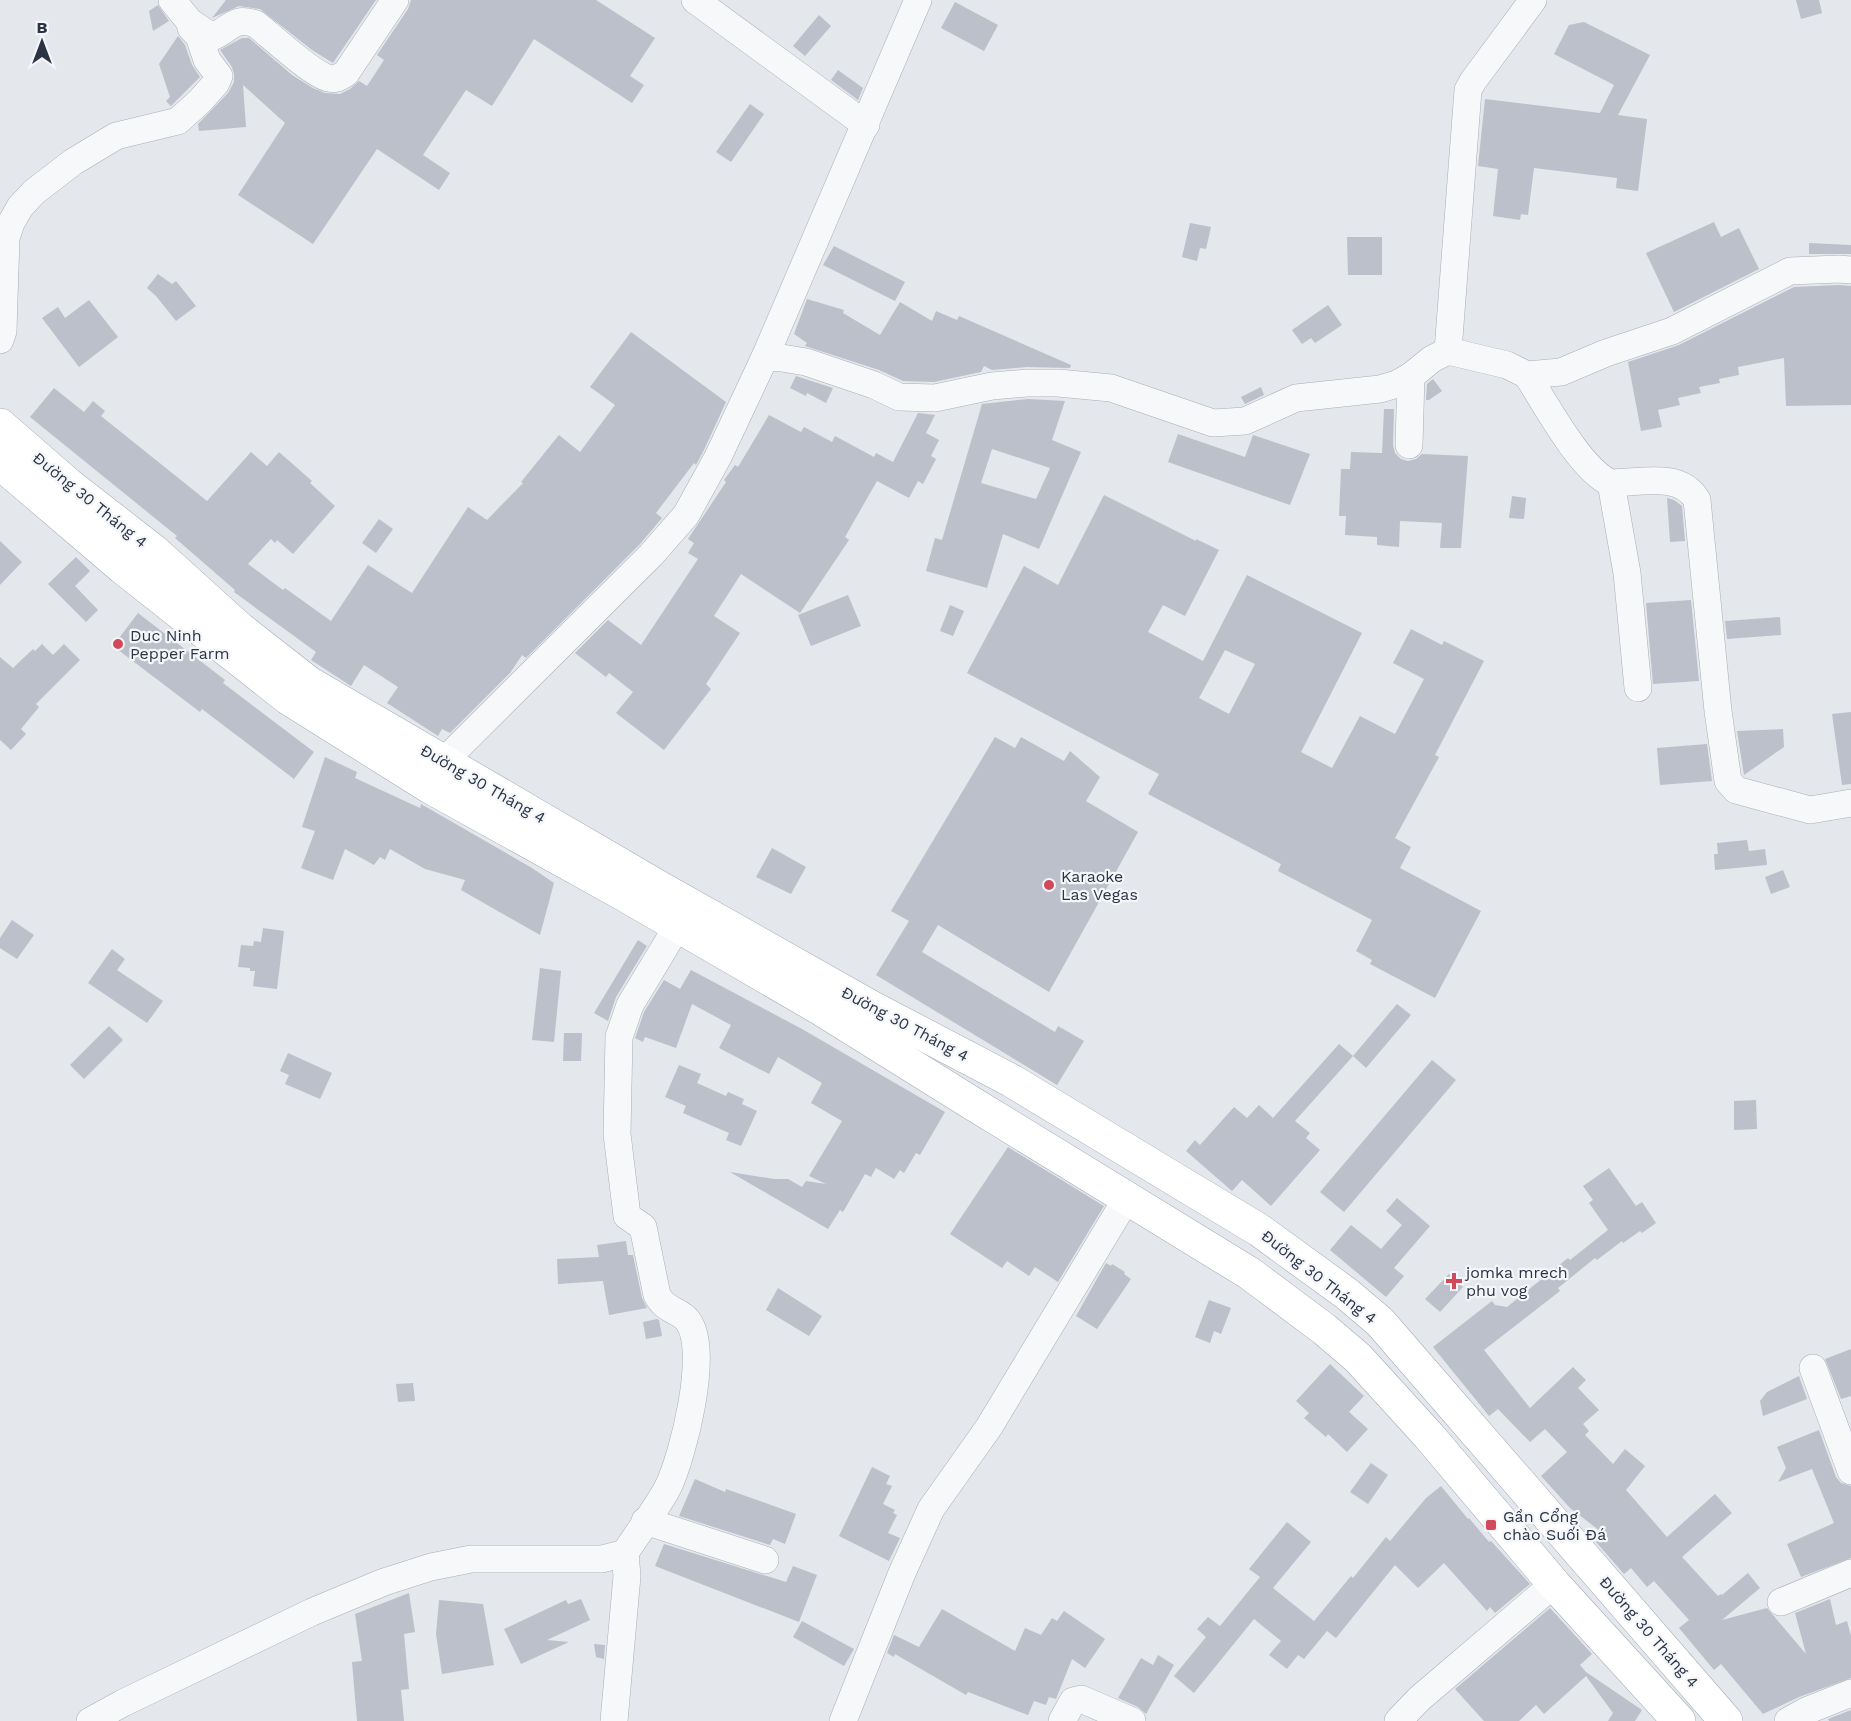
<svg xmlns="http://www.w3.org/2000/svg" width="1851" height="1721" font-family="'Work Sans',sans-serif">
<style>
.building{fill:#bbc0ca;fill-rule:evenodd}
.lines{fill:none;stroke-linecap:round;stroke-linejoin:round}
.minor-casing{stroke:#a9aeb7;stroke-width:28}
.major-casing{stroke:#a3abb8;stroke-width:34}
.minor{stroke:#f7f8fa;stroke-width:27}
.major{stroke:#fff;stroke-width:33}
.poi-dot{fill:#d1495b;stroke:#f4f6f9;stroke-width:2}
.labels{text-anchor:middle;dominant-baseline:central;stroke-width:4.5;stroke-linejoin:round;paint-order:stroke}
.street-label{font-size:16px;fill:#2b3445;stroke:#f4f6f9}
.poi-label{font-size:16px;fill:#2b3445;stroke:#f4f6f9;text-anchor:start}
</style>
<rect width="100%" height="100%" fill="#e4e7ec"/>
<g class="building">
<path d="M226,0H376L333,63L312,50L260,9L239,6L212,18Z"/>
<path d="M411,0H596L655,38L630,76L644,85L632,103L534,39L492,106L466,90L423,155L450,173L439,190L377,149L313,244L238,195L285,123L243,85L246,127L199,131L198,124L228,93L234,82V74L232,67L220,50L242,38H249L292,75L313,88L325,93L340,94L350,89L359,81L367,86L384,60L377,55L408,9Z"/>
<path d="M1796,0H1819L1822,13L1801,19Z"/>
<path d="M955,2L998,25L984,51L941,28Z"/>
<path d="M158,5L169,21L153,31L149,11Z"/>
<path d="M819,15L831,26L805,56L793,46Z"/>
<path d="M1584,22L1650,55L1618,115L1647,119L1638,191L1616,188L1617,178L1534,168L1528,215L1521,214L1520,220L1493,216L1498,169L1478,166L1485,99L1600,113L1614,85L1554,54L1569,25Z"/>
<path d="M178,36L185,45L192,65L200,77L171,106L166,101L170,97L159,64Z"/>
<path d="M838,70L863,88L858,100L831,80Z"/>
<path d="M750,104L764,114L731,162L716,152Z"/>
<path d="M1714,222L1721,237L1739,228L1759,269L1674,312L1646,253Z"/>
<path d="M1190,223L1211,227L1206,249L1200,248L1197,261L1182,257Z"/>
<path d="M1347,237H1382V275H1348Z"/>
<path d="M1809,243L1851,245V254H1809Z"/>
<path d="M834,246L905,282L895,301L823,265Z"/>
<path d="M158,274L172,284L176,281L196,306L176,321L156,296L147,288Z"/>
<path d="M1839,285L1851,286V405L1786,406L1784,358L1738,367L1739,375L1719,379L1720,383L1699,387L1701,393L1678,398L1680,405L1658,410L1662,427L1641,431L1628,362L1679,345L1794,287Z"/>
<path d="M807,299L844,310L843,313L880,335L900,302L932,321L936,311L957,320L959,316L1071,365L1070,368L1027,367L992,370L984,366L981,372L934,382L903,381L879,370L805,346L807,343L794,334Z"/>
<path d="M89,300L118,337L79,367L42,318L58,307L65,318Z"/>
<path d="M1328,305L1342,325L1315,343L1311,338L1302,344L1292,330Z"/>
<path d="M631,332L726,402L704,450L696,465L694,463L656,513L662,518L640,544L526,658L522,655L510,673L450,733L442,729L438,736L387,703L398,687L364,665L351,686L311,660L316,652L234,592L235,590L175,538L177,536L30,417L54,388L84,412L93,401L105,411L101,416L207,501L251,452L267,466L279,452L312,481L310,483L335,506L293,554L277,540L275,543L271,539L248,564L283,590L285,588L331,621L368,565L412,593L468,507L487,520L523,483L521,482L559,435L580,452L615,405L590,387Z"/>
<path d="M796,376L833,388L826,403L807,393L806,396L790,388Z"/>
<path d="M1433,379L1442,391L1429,400H1426L1427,384Z"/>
<path d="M1261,387L1264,395L1245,404L1241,397Z"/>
<path d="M1028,399L1065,401L1052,440L1081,452L1039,549L1003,534L987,588L926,571L935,538L942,540L982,404ZM992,449L1050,468L1036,499L981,483Z"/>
<path d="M1384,409H1394L1393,445L1395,453L1401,459L1408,461L1416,459L1422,454L1468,456L1461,548H1440L1442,523L1400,521L1399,547L1377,545V537L1345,535L1346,516H1339L1341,469H1350L1351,452L1382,453Z"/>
<path d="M918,413L935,415L926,433L939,440L931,456L936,459L923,484L918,481L909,498L877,481L845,537L849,540L800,613L741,574L714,616L740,633L706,684L711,689L664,750L616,713L633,692L609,673L606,677L575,653L608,620L641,645L698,559L688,553L694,543L688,539L726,482L724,480L735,465L738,467L769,415L801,432L804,427L832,442L835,436L874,457L876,453L893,462Z"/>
<path d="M1178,434L1245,457L1253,435L1310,454L1290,505L1168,462Z"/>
<path d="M1104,495L1196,541V539L1219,550L1185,616L1163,605L1148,632L1203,661L1247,575L1362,633L1301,752L1332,768L1360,716L1395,734L1424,679L1393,663L1411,629L1442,645L1444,641L1484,661L1435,755L1439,757L1395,838L1411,847L1400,868L1481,911L1435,998L1370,964L1372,960L1356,951L1372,920L1278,871L1281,864L1148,794L1159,774L967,673L1024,566L1058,585ZM1225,650L1255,664L1229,714L1199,698Z"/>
<path d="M1512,496L1526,498L1524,519L1509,518Z"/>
<path d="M1667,498L1674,500L1682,506L1685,541L1670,542Z"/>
<path d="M379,519L393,529L376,553L362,543Z"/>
<path d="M0,541L22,562L0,585Z"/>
<path d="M76,557L90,571L75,586L98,610L86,622L48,584Z"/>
<path d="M848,595L861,626L811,646L798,615Z"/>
<path d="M1691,600L1699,681L1653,684L1646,603Z"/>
<path d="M950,605L964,611L953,636L940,631Z"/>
<path d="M138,613L225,680L223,683L314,752L294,779L202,709L200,712L113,646Z"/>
<path d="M1780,617L1781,635L1727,639L1725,621Z"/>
<path d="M42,644L53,655L64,644L80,660L36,704L39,707L21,729L26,734L11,750L0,740V657L13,668L33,649L35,651Z"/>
<path d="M1851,712V784L1842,785L1832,714Z"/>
<path d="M1783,729L1784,747L1744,775L1737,731Z"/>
<path d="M995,737L1015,748L1021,737L1064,761L1070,751L1100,777L1086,801L1138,832L1049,992L938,925L922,952L1055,1032L1058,1026L1084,1041L1057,1085L876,975L909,921L891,911Z"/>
<path d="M1707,744L1712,781L1660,785L1657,748Z"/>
<path d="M325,757L357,772L355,778L420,808L421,804L532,868L554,883L540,935L461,890L465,880L425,869L390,849L385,860L380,857L374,865L345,849L333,880L301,868L315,831L302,827Z"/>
<path d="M1747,840L1749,851L1765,849L1767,865L1715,870L1714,854H1718L1717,843Z"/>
<path d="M772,848L806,867L791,894L756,877Z"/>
<path d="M1783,870L1790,887L1771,894L1765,877Z"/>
<path d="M12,920L34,935L17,959L0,948V938Z"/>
<path d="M263,928L284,931L277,989L253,986L255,971H250V968L238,967L241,945L253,946L254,941L261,942Z"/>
<path d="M638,940L647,946L616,997L608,1021L594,1013Z"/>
<path d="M112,949L125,959L117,970L163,1001L147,1023L88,983Z"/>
<path d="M540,968L561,971L554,1042L532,1040Z"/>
<path d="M691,970L802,1029L945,1112L920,1155L916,1153L904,1173L900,1170L894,1179L876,1168L871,1177L865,1174L843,1212L840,1210L828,1229L730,1172L774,1179H788L802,1187L806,1181L826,1184L809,1176L842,1121L811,1103L822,1083L778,1057L769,1074L719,1048L731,1025L692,1004L676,1048L645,1037L643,1042L635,1038L644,1012L664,980L680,989Z"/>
<path d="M1397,1004L1411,1015L1366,1068L1353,1056Z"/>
<path d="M109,1026L123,1040L84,1079L70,1065Z"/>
<path d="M564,1033H582L581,1061H563Z"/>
<path d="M1339,1044L1353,1056L1295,1121L1310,1133L1306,1138L1320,1150L1271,1206L1242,1180L1232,1191L1186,1151L1195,1140L1200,1145L1234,1107L1247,1118L1259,1105L1273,1118Z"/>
<path d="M288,1053L332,1073L320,1099L285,1084L289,1075L280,1071Z"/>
<path d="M1432,1060L1456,1080L1344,1212L1320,1192Z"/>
<path d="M679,1065L701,1074L697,1083L726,1096L728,1092L744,1099L742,1104L757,1111L741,1146L726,1140L729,1133L683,1113L686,1106L665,1097Z"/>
<path d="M1756,1100L1757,1129L1734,1130V1101Z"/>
<path d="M1008,1147L1104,1206L1058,1282L1035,1267L1029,1276L1007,1261L1002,1268L950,1234Z"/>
<path d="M1609,1168L1636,1206L1642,1202L1656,1223L1642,1233L1640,1231L1623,1243L1622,1241L1597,1260L1595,1258L1558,1288L1560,1291L1484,1350L1530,1408L1573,1367L1586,1380L1578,1388L1599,1410L1583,1424L1589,1431L1585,1435L1613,1464L1625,1449L1645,1466L1626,1490L1667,1537L1715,1494L1732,1513L1682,1557L1718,1596L1721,1594L1722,1595L1748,1573L1760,1588L1722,1620L1767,1608L1806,1654L1795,1613L1830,1599L1836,1625L1847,1621L1851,1636V1678L1799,1697L1763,1714L1721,1664L1714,1670L1679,1628L1689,1620L1654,1581L1647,1587L1631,1568L1624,1574L1596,1542L1604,1534L1570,1508L1541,1476L1567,1452L1545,1429L1530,1442L1498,1409L1489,1416L1433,1347L1492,1301L1495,1305L1507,1307L1568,1258L1570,1260L1608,1230L1589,1203L1593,1200L1583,1186Z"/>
<path d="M1397,1198L1430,1226L1394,1268L1404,1276L1386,1297L1330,1250L1351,1225L1381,1249L1402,1225L1386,1211Z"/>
<path d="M626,1241L628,1255H633L642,1298L647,1308L609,1315L603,1281L558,1284L557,1259L599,1257L597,1245Z"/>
<path d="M1106,1263L1111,1266L1112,1264L1125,1272L1124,1274L1131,1279L1097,1329L1076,1316Z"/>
<path d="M1449,1274L1463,1287L1440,1312L1425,1299Z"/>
<path d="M778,1288L822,1316L809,1336L766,1310Z"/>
<path d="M1209,1300L1231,1308L1221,1334L1214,1331L1210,1343L1195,1337Z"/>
<path d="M657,1319L659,1320L662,1336L646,1339L643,1322Z"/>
<path d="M1851,1349V1396L1841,1399L1825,1359Z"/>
<path d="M1330,1364L1364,1396L1349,1412L1368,1429L1347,1452L1328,1434L1326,1437L1304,1418L1309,1413L1296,1401Z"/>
<path d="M1799,1376L1807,1399L1763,1416L1760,1401L1767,1392Z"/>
<path d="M413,1383L415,1401L398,1402L396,1384Z"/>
<path d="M1819,1430L1836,1477L1841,1483L1851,1486V1558L1801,1577L1787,1544L1834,1523L1812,1469L1778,1482L1786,1468L1777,1447Z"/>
<path d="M1371,1463L1388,1475L1368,1504L1350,1492Z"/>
<path d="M872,1467L890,1476L886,1484L892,1486L883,1504L895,1510L893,1513L897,1515L888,1533L900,1538L889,1561L839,1536Z"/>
<path d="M695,1479L725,1492L726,1489L796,1514L785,1544L773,1539L770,1545L679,1516Z"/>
<path d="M1441,1486L1468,1519L1469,1518L1489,1542L1491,1541L1530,1584L1495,1613L1490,1607L1487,1611L1444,1563L1418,1588L1395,1565L1336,1638L1327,1631L1304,1659L1298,1655L1287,1669L1269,1655L1281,1641L1254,1619L1194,1693L1174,1676L1206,1637L1197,1629L1208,1617L1220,1626L1260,1577L1249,1569L1287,1522L1311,1542L1273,1588L1314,1621L1351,1576L1353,1578L1386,1537L1390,1541L1426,1498Z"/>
<path d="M664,1544L786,1582L793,1566L817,1575L799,1622L655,1566Z"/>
<path d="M409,1593L415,1632L404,1634L409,1689L401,1690L404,1721H357L352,1662L362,1661L355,1614Z"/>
<path d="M581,1599L590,1620L547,1640L569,1642L521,1664L504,1629L566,1600L568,1604Z"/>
<path d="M439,1600L483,1604L494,1665L442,1674L436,1634Z"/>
<path d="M1550,1608L1592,1654L1580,1665L1586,1672L1642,1710L1635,1721H1608L1613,1713L1586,1676L1544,1714L1536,1705L1519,1721H1484L1455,1689Z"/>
<path d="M942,1609L1015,1651L1025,1628L1041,1635L1052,1618L1057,1621L1064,1611L1105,1639L1085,1668L1072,1659L1056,1699L1049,1697L1046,1705L1034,1701L1028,1715L968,1692L966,1695L895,1654L894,1657L887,1653L894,1635L919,1647Z"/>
<path d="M802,1621L854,1649L844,1666L793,1637Z"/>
<path d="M594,1644L605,1645L604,1659L596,1657Z"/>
<path d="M1158,1655L1174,1665L1146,1714L1138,1707L1118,1698L1141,1658L1153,1665Z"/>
<path d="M1851,1710V1721H1829L1828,1719Z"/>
</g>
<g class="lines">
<defs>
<g id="minor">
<path d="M172,0L190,22L212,37C232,29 232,16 256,24C271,36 312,74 328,78C336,80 340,77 346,73L395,0"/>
<path d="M695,0L866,125"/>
<path d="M0,340L3,331L6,238L11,223L20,207L34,192L73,162L116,136L178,121L200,101L216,83L219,76L207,60L199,36L191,28L190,22"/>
<path d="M1448,351L1468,90L1473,81L1533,0"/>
<path d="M765,357L782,358L806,362L874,385L899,397L935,398L992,386L1027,383H1058L1111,388L1213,423L1245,421L1296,398L1380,389L1397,384L1411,376L1432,359L1448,351L1507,365L1527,375L1561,372L1606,353L1672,331L1790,271L1839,269L1851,270"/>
<path d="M1527,375C1545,403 1581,471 1611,483C1640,483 1680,471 1697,500L1718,711L1728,781L1736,790L1810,810L1851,803"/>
<path d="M1409,445L1411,376"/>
<path d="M1611,483L1627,573L1638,688"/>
<path d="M444,761L651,555L686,515L718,457L765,357L918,0"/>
<path d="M1813,1368L1851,1471"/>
<path d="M645,1521L765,1560"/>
<path d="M1781,1602L1851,1573"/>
<path d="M90,1721L123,1703L312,1612L384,1582L431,1567L471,1559H602L625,1553C639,1531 656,1510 668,1487C683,1456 710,1351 688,1321C679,1309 666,1312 657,1295L643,1227L627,1216L617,1134L619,1037L630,1005L677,927"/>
<path d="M614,1721L627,1576L625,1553"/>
<path d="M843,1721L902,1573L931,1509L989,1427L1127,1198"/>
<path d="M1062,1721L1073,1701L1081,1699L1132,1721"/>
<path d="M1398,1721L1419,1699L1554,1584"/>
<path d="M1788,1721L1806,1711L1851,1693"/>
</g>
<g id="major">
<path d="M0,425L69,485L155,552L240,629L309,683L662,889L873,1008L1012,1081L1259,1230L1347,1294L1380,1322L1726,1721"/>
<path d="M0,463L123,568L288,698L430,787L623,894L821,1009L970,1102L1249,1273L1324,1329L1358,1358L1429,1436L1554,1584L1679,1721"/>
</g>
</defs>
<use href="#minor" class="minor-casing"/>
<use href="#major" class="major-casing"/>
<use href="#minor" class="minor"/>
<use href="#major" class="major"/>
</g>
<g class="poi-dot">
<circle cx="118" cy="644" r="6"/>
<circle cx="1049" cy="885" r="6"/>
<path d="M1451 1272h6v6h6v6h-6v6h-6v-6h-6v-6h6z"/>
<rect x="1485" y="1519" width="12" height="12" rx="3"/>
</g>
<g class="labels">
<g class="street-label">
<text transform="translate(90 500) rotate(39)">Đường 30 Tháng 4</text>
<text transform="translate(483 784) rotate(30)">Đường 30 Tháng 4</text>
<text transform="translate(905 1024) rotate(28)">Đường 30 Tháng 4</text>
<text transform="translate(1319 1277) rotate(38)">Đường 30 Tháng 4</text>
<text transform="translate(1649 1632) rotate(49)">Đường 30 Tháng 4</text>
</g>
<g class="poi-label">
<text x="130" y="635">Duc Ninh<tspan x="130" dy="18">Pepper Farm</tspan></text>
<text x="1061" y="876">Karaoke<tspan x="1061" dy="18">Las Vegas</tspan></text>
<text x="1466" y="1272">jomka mrech<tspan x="1466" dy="18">phu vog</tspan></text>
<text x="1503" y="1516">Gần Cổng<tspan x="1503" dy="18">chào Suối Đá</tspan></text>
</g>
</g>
<g transform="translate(42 42)" stroke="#f4f6f9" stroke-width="4.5" paint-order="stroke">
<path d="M0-4.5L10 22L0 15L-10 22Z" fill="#2b3445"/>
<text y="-9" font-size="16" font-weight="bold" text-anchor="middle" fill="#2b3445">B</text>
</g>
</svg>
